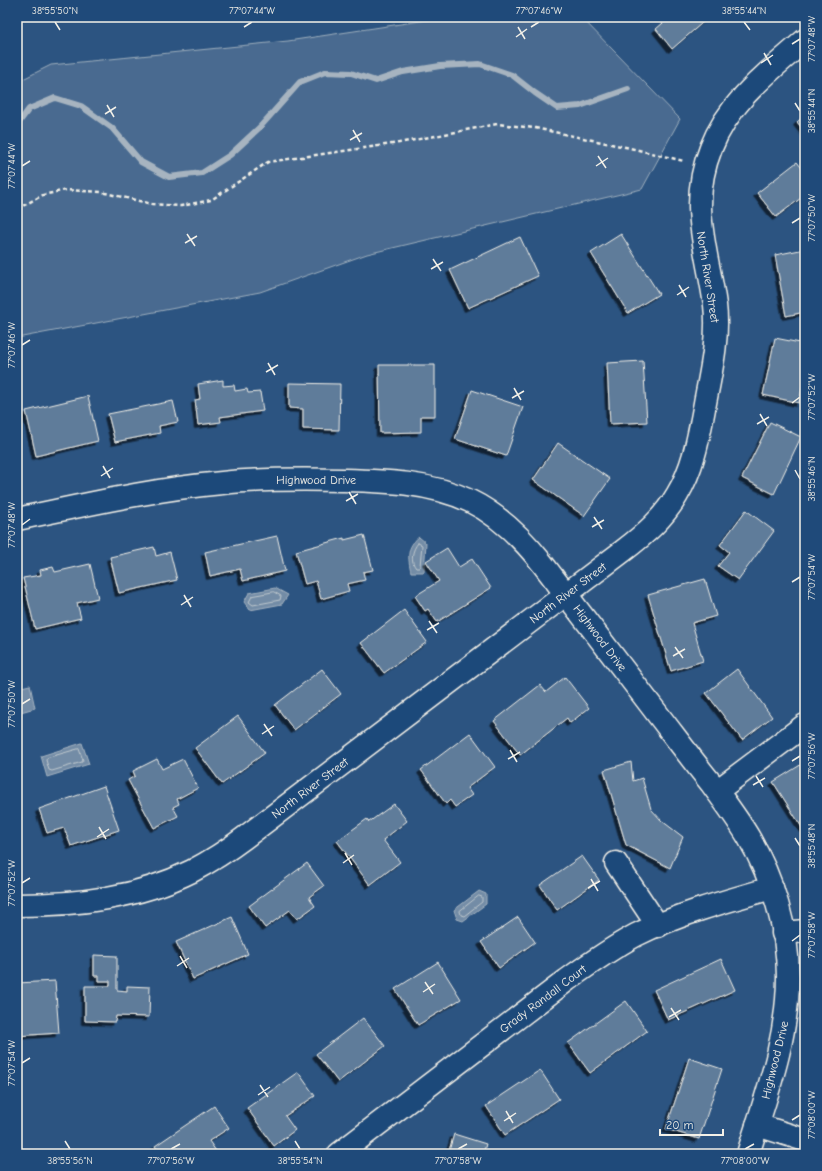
<svg xmlns="http://www.w3.org/2000/svg" width="822" height="1171" font-family="'Comic Neue',sans-serif">
<style>
.green{fill:#496b90;stroke:#9eaebc}
.water{fill:#738ca6;stroke:#a7b4c0}
.lines{fill:none;stroke-linecap:round;stroke-linejoin:round}
.shore{stroke:#c0c9ce;stroke-width:1}
.stream{stroke:#a7b4c0;stroke-width:6}
.building{fill:#5e7b9a;stroke:#f4f1e8;filter:url(#shadow)}
.minor-casing{stroke:#f4f1e8;stroke-width:25}
.path{stroke:#f4f1e8;stroke-width:2.5;stroke-dasharray:4 3;stroke-linecap:butt}
.minor{stroke:#1f4a7a;stroke-width:22}
.ticks{fill:none;stroke:#f4f1e8;stroke-width:1.5}
.labels{text-anchor:middle;dominant-baseline:central;stroke-width:3.5;stroke-linejoin:round;paint-order:stroke}
.street-label{font-size:12px;fill:#f4f1e8;stroke:#1f4a7a}
.neatline{fill:none;stroke:#f4f1e8;stroke-width:1.5}
.ticks-label{font-size:10px;text-anchor:middle;fill:#f4f1e8}
</style>
<defs>
<filter id="shadow"><feDropShadow dx="-3.5" dy="3.5" stdDeviation="0" flood-color="#0009"/></filter>
</defs>
<rect width="100%" height="100%" fill="#2c5481"/>
<filter id="ink" filterUnits="userSpaceOnUse"><feTurbulence type="fractalNoise" baseFrequency=".025" numOctaves="2"/><feDisplacementMap in="SourceGraphic" scale="8" xChannelSelector="R" yChannelSelector="G"/><feConvolveMatrix kernelMatrix="1 2 1 2 8 2 1 2 1" color-interpolation-filters="sRGB"/></filter>
<g filter="url(#ink)">
<path class="green" d="M447,17H581L680,119L642,189L367,254L260,292L17,338V82L51,65L288,41Z"/>
<g class="water">
<path d="M419,537L426,543L424,572H411C408,558 406,547 419,537Z"/>
<path d="M275,588L288,595L282,604L250,610L244,602L249,593Z"/>
<path d="M30,685L35,708L17,713V688Z"/>
<path d="M82,743L89,764L47,777L41,756Z"/>
<path d="M479,891L486,894V904L463,921L457,919L454,910Z"/>
</g>
<g class="lines">
<g class="shore">
<path d="M418,543L422,545L420,566L419,568H416C410,561 412,550 418,543Z"/>
<path d="M274,592L281,596L280,600L253,605L249,602L252,596Z"/>
<path d="M79,749L83,760L82,762L52,771L49,770L46,760L47,758Z"/>
<path d="M479,896L482,897V902L464,916L461,915L460,911Z"/>
</g>
<g class="stream">
<path d="M17,125L29,109L55,98L81,106L112,128L141,162L169,177L202,173L230,155L260,127L300,82L325,72L351,73L376,81L403,72L440,66L480,64L512,75L535,93L557,108L580,106L628,89"/>
<path d="M17,139L20,150L18,172L17,174"/>
</g>
</g>
<g class="building">
<path d="M670,17H709L672,49L656,29Z"/>
<path d="M805,115V132L797,122Z"/>
<path d="M797,162L805,172V195L776,217L757,193Z"/>
<path d="M621,234L659,294L628,313L591,253Z"/>
<path d="M520,237L538,276L468,308L450,270Z"/>
<path d="M805,249V312L786,316L775,255Z"/>
<path d="M775,338L805,344V373L799,403L763,395Z"/>
<path d="M643,361L647,422L610,424L607,363Z"/>
<path d="M379,365H435V416H421V432L380,433Z"/>
<path d="M223,380V386L234,385L235,391L247,389L248,393L260,392L263,411L220,417L221,422L198,425L195,400L200,399L198,384Z"/>
<path d="M289,383L340,384L339,430L303,429V409L289,408Z"/>
<path d="M472,390L523,407L506,456L455,439Z"/>
<path d="M88,396L98,441L36,456L26,411Z"/>
<path d="M173,401L178,422L159,426L160,433L115,442L108,414Z"/>
<path d="M770,422L801,437L774,494L742,478Z"/>
<path d="M558,443L610,479L584,516L533,480Z"/>
<path d="M746,510L774,531L738,580L718,566L729,552L720,545Z"/>
<path d="M364,535L373,570L363,572L365,580L347,584L349,591L321,599L316,581L305,584L296,551L344,538V540Z"/>
<path d="M277,536L285,571L243,581L240,569L210,576L205,552Z"/>
<path d="M154,547L156,556L170,552L177,580L119,593L110,557Z"/>
<path d="M447,548L459,567L472,559L491,588L437,622L428,609L425,611L415,596L439,581L426,561Z"/>
<path d="M90,564L98,598L77,603L81,618L35,629L23,578L41,575L40,570L53,567L55,572Z"/>
<path d="M705,579L716,616L692,623L703,661L671,671L648,595Z"/>
<path d="M404,610L427,642L384,673L361,643Z"/>
<path d="M322,669L341,694L294,730L275,705Z"/>
<path d="M737,669L772,717L742,740L706,693Z"/>
<path d="M565,677L589,708L570,723L567,718L520,755L494,721L540,685L546,692Z"/>
<path d="M238,716L265,753L222,784L195,748Z"/>
<path d="M470,733L495,767L467,788L472,795L455,807L450,800L446,804L421,770Z"/>
<path d="M157,759L162,769L183,759L198,788L177,799L179,804L173,807L178,816L154,828L128,780L135,776L133,771Z"/>
<path d="M631,762L633,781L642,778L651,809L662,821L683,837L670,868L626,845L604,770Z"/>
<path d="M802,764L805,770V828L803,829L773,782Z"/>
<path d="M104,786L119,830L71,846L64,828L47,833L39,809Z"/>
<path d="M394,804L407,821L383,840L400,862L370,885L337,841L367,819L369,822Z"/>
<path d="M582,856L599,880L557,910L540,885Z"/>
<path d="M307,863L324,886L309,897L315,906L297,919L290,910L265,928L249,906Z"/>
<path d="M232,917L248,954L193,979L176,942Z"/>
<path d="M518,917L535,942L499,968L481,942Z"/>
<path d="M94,955L117,956V990L127,991V986L150,987L149,1017L116,1016L115,1022L85,1021V986H110V981H99V976H94Z"/>
<path d="M721,959L735,990L668,1020L654,990Z"/>
<path d="M438,962L461,999L418,1025L395,989Z"/>
<path d="M55,981L59,1033L17,1036V983Z"/>
<path d="M626,1001L647,1031L590,1073L568,1043Z"/>
<path d="M363,1018L385,1046L338,1082L316,1054Z"/>
<path d="M689,1058L722,1069L699,1139L666,1129Z"/>
<path d="M540,1070L559,1099L505,1135L486,1106Z"/>
<path d="M298,1072L315,1096L285,1116L295,1130L274,1146L247,1108Z"/>
<path d="M214,1106L229,1128L209,1141L218,1154H160L155,1146Z"/>
<path d="M454,1134L486,1144L483,1154H448Z"/>
</g>
<g class="lines">
<defs>
<g id="minor">
<path d="M17,519C85,505 153,489 222,483C262,479 302,479 343,480C385,481 430,482 470,501C499,515 522,538 542,563C581,614 620,665 659,716C676,738 693,761 711,783C724,801 738,819 749,838C773,879 788,929 788,977C788,1039 766,1096 748,1154"/>
<path d="M717,791L805,725"/>
<path d="M616,863L658,926"/>
<path d="M17,905C77,905 138,898 192,871C211,861 228,850 244,838L623,551C644,535 664,518 677,495C694,467 699,435 705,403C711,371 719,337 715,305C707,248 688,205 711,148C729,101 769,72 805,40"/>
<path d="M783,933L805,931"/>
<path d="M757,1125L805,1140"/>
<path d="M339,1154L567,980C589,964 612,948 636,935C679,914 726,901 772,888"/>
</g>
</defs>
<use href="#minor" class="minor-casing"/>
<path class="path" d="M17,209L43,195L66,190L101,192L152,204L181,206L211,200L268,162L399,143L497,124L535,128L630,148L684,161"/>
<use href="#minor" class="minor"/>
</g>
</g>
<path class="ticks" d="M55,22L60,30M744,22L750,30M244,27L252,22M518,27L525,39M531,27L539,22M516,37L527,29M792,44L800,39M764,53L771,65M761,63L773,55M795,103L800,111M107,105L114,117M105,114L116,107M353,130L360,142M350,140L362,133M598,156L606,168M22,166L30,161M596,166L608,158M792,223L800,218M187,234L195,246M185,243L197,236M433,259L441,271M431,269L443,262M679,285L686,297M677,295L689,287M22,345L30,340M268,363L275,375M266,372L278,365M514,388L521,400M512,398L524,391M792,403L800,397M760,414L767,426M757,424L769,417M103,466L110,478M795,470L800,479M101,476L113,468M349,492L356,504M346,501L358,494M594,517L602,529M22,525L30,519M592,527L604,520M792,582L800,577M184,595L191,607M181,605L193,597M429,621L437,633M427,630L439,623M675,647L683,658M673,656L685,649M22,704L30,699M264,724L272,736M262,734L274,726M510,750L517,762M508,759L520,752M792,761L800,756M756,776L763,787M753,785L765,778M99,827L106,839M97,837L109,829M795,838L800,846M345,853L352,865M343,863L354,855M591,879L598,891M22,883L30,878M588,888L600,881M792,941L800,935M180,956L187,968M177,966L189,958M425,982L433,994M423,992L435,984M671,1008L679,1020M669,1017L681,1010M22,1063L30,1058M260,1085L268,1097M258,1095L270,1087M506,1111L513,1123M792,1120L800,1115M504,1121L516,1113M65,1141L70,1149M295,1141L300,1149M171,1149L180,1144M458,1149L467,1144M745,1149L754,1144"/>
<g class="labels">
<g class="street-label">
<text transform="translate(708 277) rotate(81)">North River Street</text>
<text x="316" y="480">Highwood Drive</text>
<text transform="translate(568 593) rotate(-37)">North River Street</text>
<text transform="translate(600 638) rotate(53)">Highwood Drive</text>
<text transform="translate(310 788) rotate(-37)">North River Street</text>
<text transform="translate(543 999) rotate(-37)">Grady Randall Court</text>
<text transform="translate(775 1060) rotate(-76)">Highwood Drive</text>
</g>
</g>
<rect width="822" height="1171" fill="none" stroke="#1f4a7a" stroke-width="44"/>
<path d="M660 1129v6h63v-6" fill="none" stroke="#f4f1e8" stroke-width="2"/>
<text x="666" y="1129" font-size="12" fill="#f4f1e8" stroke="#1f4a7a" stroke-width="3" paint-order="stroke">20 m</text>
<rect x="22" y="22" width="778" height="1127" class="neatline"/>
<g class="ticks-label">
<text x="55" y="14">38°55'50"N</text>
<text x="252" y="14">77°07'44"W</text>
<text x="539" y="14">77°07'46"W</text>
<text x="744" y="14">38°55'44"N</text>
<text transform="translate(811 39) rotate(-90)" y="4">77°07'48"W</text>
<text transform="translate(811 111) rotate(-90)" y="4">38°55'44"N</text>
<text transform="translate(11 166) rotate(-90)" y="4">77°07'44"W</text>
<text transform="translate(811 218) rotate(-90)" y="4">77°07'50"W</text>
<text transform="translate(11 345) rotate(-90)" y="4">77°07'46"W</text>
<text transform="translate(811 397) rotate(-90)" y="4">77°07'52"W</text>
<text transform="translate(811 479) rotate(-90)" y="4">38°55'46"N</text>
<text transform="translate(11 525) rotate(-90)" y="4">77°07'48"W</text>
<text transform="translate(811 577) rotate(-90)" y="4">77°07'54"W</text>
<text transform="translate(11 704) rotate(-90)" y="4">77°07'50"W</text>
<text transform="translate(811 756) rotate(-90)" y="4">77°07'56"W</text>
<text transform="translate(811 846) rotate(-90)" y="4">38°55'48"N</text>
<text transform="translate(11 883) rotate(-90)" y="4">77°07'52"W</text>
<text transform="translate(811 935) rotate(-90)" y="4">77°07'58"W</text>
<text transform="translate(11 1063) rotate(-90)" y="4">77°07'54"W</text>
<text transform="translate(811 1115) rotate(-90)" y="4">77°08'00"W</text>
<text x="70" y="1164">38°55'56"N</text>
<text x="171" y="1164">77°07'56"W</text>
<text x="300" y="1164">38°55'54"N</text>
<text x="458" y="1164">77°07'58"W</text>
<text x="745" y="1164">77°08'00"W</text>
</g>
</svg>
